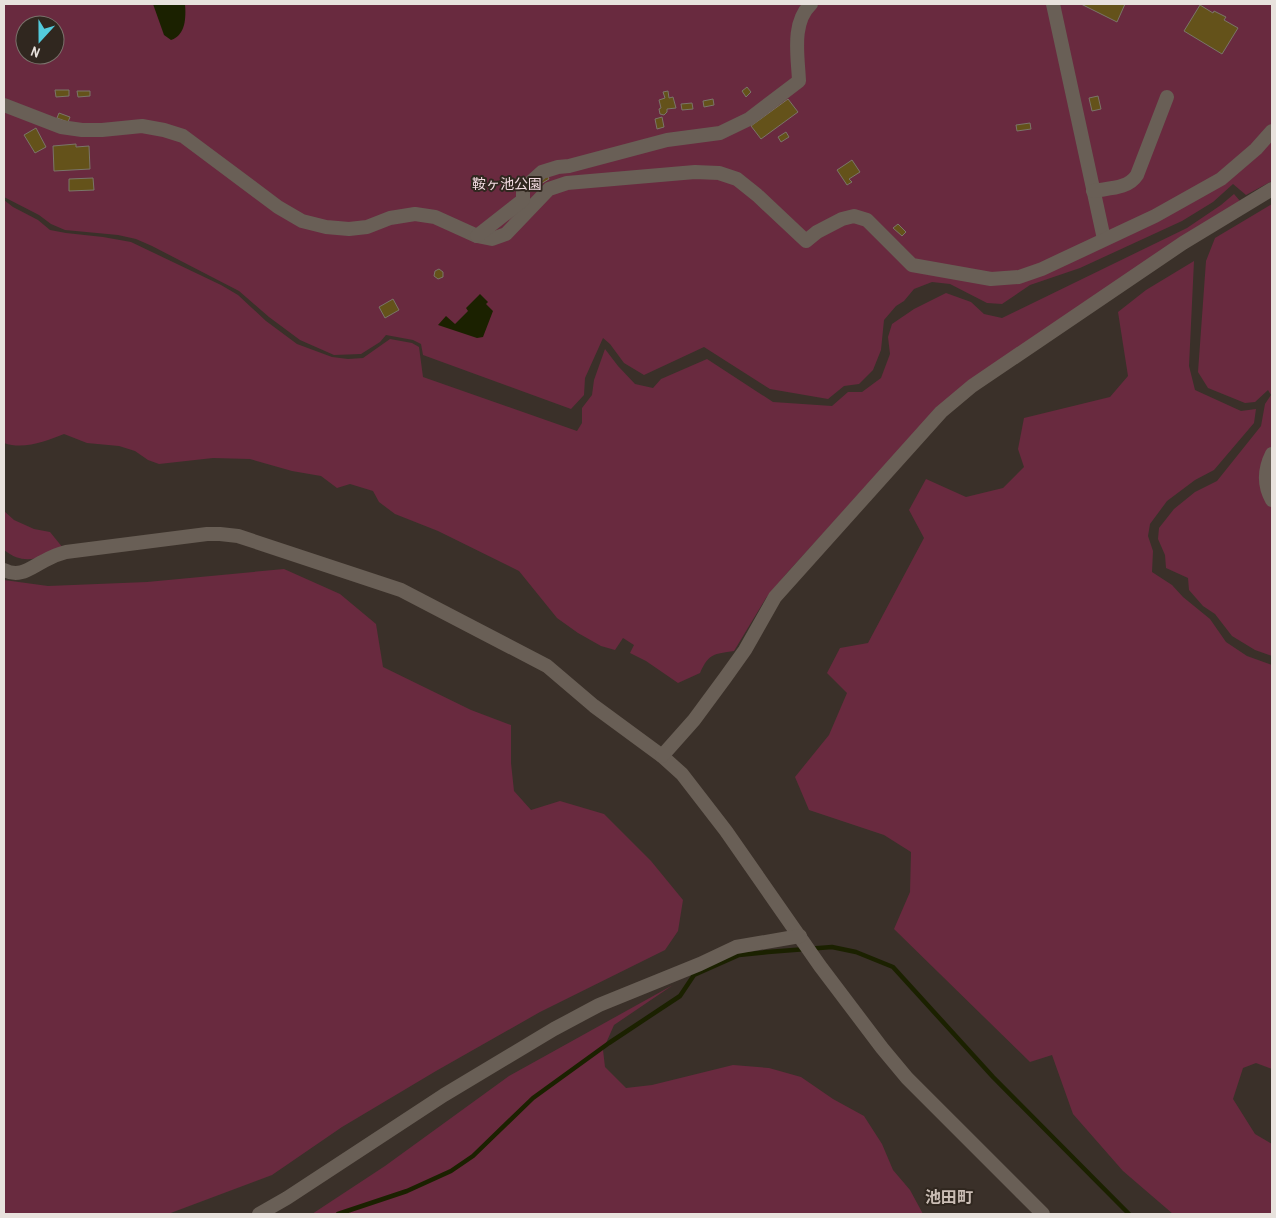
<svg xmlns="http://www.w3.org/2000/svg" width="1276" height="1218" font-family="'Archivo Narrow','Noto Sans JP',sans-serif">
<style>
.green{fill:#692a3f;fill-rule:evenodd}
.water{fill:#1b2100}
.lines{fill:none;stroke-linecap:round;stroke-linejoin:round}
.stream{stroke:#1b2100;stroke-width:4.5}
.building{fill:#64521a;stroke:#7a7569}
.minor{stroke:#695f56;stroke-width:14}
.labels{text-anchor:middle;dominant-baseline:central;stroke-width:4;stroke-linejoin:round;paint-order:stroke}
.park-label{font-size:14px;fill:#f2dbe1;stroke:#30271f}
.quarter-label{font-size:16px;font-weight:bold;fill:#cabdb4;stroke:#30271f}
</style>
<rect width="100%" height="100%" fill="#3a3029"/>
<g class="green">
<path d="M4,4H1272V181L1246,195L1233,184L1213,202L1182,221L1080,268L1030,285L1002,304L987,303L950,284L932,282L914,289L904,301L896,306L884,320L881,350L873,370L859,384L844,386L828,399L770,389L704,347L644,375L624,363L610,344L603,338L585,378L584,395L571,409L423,355L421,344L413,340L386,335L380,342L361,354L334,355L300,340L269,317L239,291L152,246L136,239L118,235L65,230L51,224L39,215L4,197ZM25,25H55V55H25Z"/>
<path d="M1234,194L1240,201L942,403L787,573L766,598L734,651C714,654 709,653 700,673L678,683L646,661L630,653L634,645L623,638L615,650L601,646L578,633L557,618L519,571L438,531L395,514L379,502L373,491L350,484L337,488L321,476L292,471L250,459L213,458L159,464L148,460L135,451L119,446L87,443L64,434C46,441 24,450 4,443V200L13,207L38,220L50,230L66,233L103,237L131,242L221,285L238,295L266,321L297,344L332,357L348,359L363,358L390,339L412,343L419,347L423,377L577,431L582,423V408L592,395L594,380L605,349L618,366L635,384L653,388L661,379L707,359L773,402L832,406L848,392H862L881,378L890,354L888,337L892,324L914,309L946,293L971,302L984,314L1002,318L1187,228L1221,205Z"/>
<path d="M1272,204V656L1255,650L1232,636L1215,614L1203,606L1189,590L1188,578L1166,568L1165,555L1158,539L1159,528L1174,509L1195,492L1217,481L1261,426L1265,404L1271,395L1268,390L1255,402L1245,403L1208,388L1198,372L1206,261L1215,238Z"/>
<path d="M1194,261L1189,366L1195,390L1241,411L1256,409L1254,423L1214,470L1195,480L1167,501L1150,524L1148,536L1153,551L1152,572L1172,585L1183,597L1210,619L1226,642L1247,656L1272,665V1069L1256,1063L1243,1068L1233,1099L1255,1134L1272,1144V1214H1173L1123,1171L1073,1114L1052,1055L1030,1062L894,929L910,892L911,852L884,835L809,810L795,777L829,735L847,693L827,673L840,648L868,643L924,538L909,510L926,479L966,497L1003,488L1024,467L1018,449L1024,418L1110,397L1128,376L1118,312L1146,290Z"/>
<path d="M4,511L14,520L34,529L50,532L63,548C40,557 26,567 4,550Z"/>
<path d="M284,569L340,594L376,624L383,667L471,710L511,725V763L514,791L531,810L560,801L604,814L651,861L683,900L678,931L665,950L540,1012L436,1071L342,1127L272,1175L168,1214H4V580L48,586L147,582Z"/>
<path d="M673,985L614,1025L603,1050L605,1067L626,1088L652,1085L733,1065L769,1068L801,1077L833,1099L864,1116L882,1144L893,1170L910,1190L923,1214H312L385,1166L509,1076Z"/>
</g>
<g class="water">
<path d="M153,4H185C186,17 186,35 171,40L164,35Z"/>
<path d="M480,294L488,302L486,304L493,311L483,337L477,338L438,325L446,316L455,324L468,311L466,308Z"/>
</g>
<g class="lines">
<path class="stream" d="M338,1214L407,1191L451,1171L473,1156L533,1098L609,1043L680,996L694,975L739,955L768,952L832,947L856,952L893,967L993,1077L1129,1214"/>
</g>
<g class="building">
<path d="M1081,4H1125L1117,22Z"/>
<path d="M1200,5L1213,13L1214,11L1226,17L1224,20L1238,28L1222,54L1184,31Z"/>
<path d="M747,87L751,92L746,97L742,91Z"/>
<path d="M55,90H69V96L56,97Z"/>
<path d="M77,91H90V96L78,97Z"/>
<path d="M668,91L669,98L673,97L676,108L667,109V112L664,115L660,114L659,109L661,108L659,100L665,98L663,92Z"/>
<path d="M1098,96L1101,109L1092,111L1089,98Z"/>
<path d="M713,99L714,105L704,107L703,101Z"/>
<path d="M788,99L798,112L761,139L751,126Z"/>
<path d="M692,103L693,109L682,110L681,104Z"/>
<path d="M59,113L70,117L68,122L57,118Z"/>
<path d="M662,117L664,127L657,129L655,119Z"/>
<path d="M1030,123L1031,129L1017,131L1016,125Z"/>
<path d="M36,128L46,147L35,153L24,135Z"/>
<path d="M786,132L789,137L781,142L778,137Z"/>
<path d="M76,144V147L89,146L90,169L54,171L53,146Z"/>
<path d="M852,160L860,172L849,179L852,182L847,185L837,170Z"/>
<path d="M547,175L549,179L539,185L537,181Z"/>
<path d="M93,178L94,190L69,191V179Z"/>
<path d="M898,224L906,232L902,236L893,228Z"/>
<path d="M439,269L443,272V277L438,279L434,276L435,271Z"/>
<path d="M393,299L399,310L385,318L379,307Z"/>
</g>
<g class="lines">
<g class="minor">
<path d="M1053,4L1104,239"/>
<path d="M4,105L61,127L82,130H102L142,126L164,130L183,136L278,207L302,221L326,227L349,229L367,227L390,218L415,214L435,217L477,236L492,239L506,234L549,189L567,183L695,172L719,173L737,179L757,195L806,241L817,232L842,219L854,216L867,220L912,265L991,279L1019,277L1042,269L1155,216L1221,179L1256,149L1272,131"/>
<path d="M1093,191C1109,188 1128,189 1137,175L1167,97"/>
<path d="M477,236L523,200V189L542,172L558,167L569,166L667,140L720,133L749,119L799,81C798,56 791,23 811,4"/>
<path d="M1272,454C1264,470 1263,484 1272,500"/>
<path d="M4,570C20,578 30,568 44,561C51,557 58,554 66,552L207,534H220L238,536L401,590L547,666L594,706L662,756L682,774L726,831L820,966L882,1048L907,1078L1043,1214"/>
<path d="M662,756L694,720L725,678L745,650L775,597L941,412L972,386L1183,243L1272,189"/>
<path d="M259,1214L287,1198L444,1095L554,1029L599,1005L700,964L736,947L800,936"/>
</g>
</g>
<g class="labels">
<g class="park-label">
<text x="507" y="184">鞍ヶ池公園</text>
</g>
<g class="quarter-label">
<text x="949" y="1197">池田町</text>
</g>
</g>
<rect width="1276" height="1218" fill="none" stroke="#e8e2dd" stroke-width="10"/>
<g transform="translate(40 40) rotate(201)"><circle r="24" fill="#30271f" stroke="#7a726b"/>
<path d="M0-4L9 19L0 12L-9 19Z" fill="#53cbdc"/>
<text y="-8" font-size="14" font-weight="bold" text-anchor="middle" fill="#e8e2dd">N</text>
</g>
</svg>
